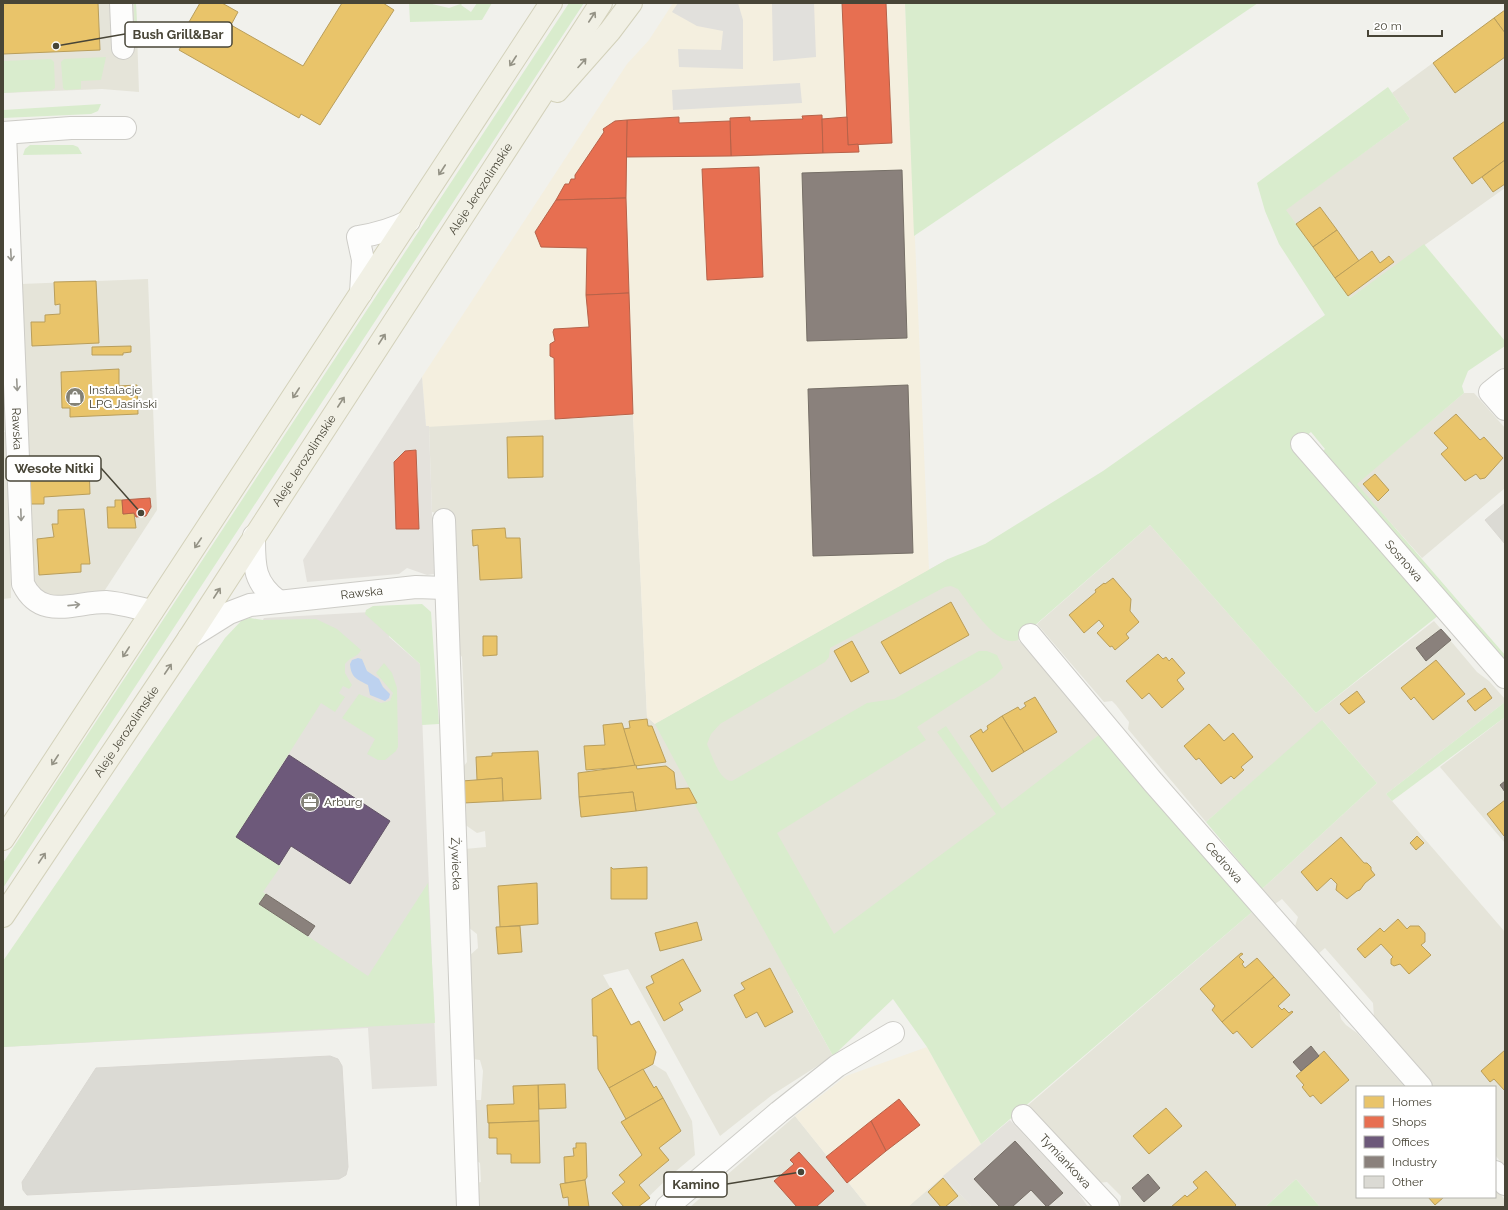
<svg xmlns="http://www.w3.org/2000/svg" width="1508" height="1210" font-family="Raleway,sans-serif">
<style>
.residential{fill:#e5e4d9}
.commercial{fill:#f4efdf}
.industrial{fill:#e4e2dc}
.green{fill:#d9eccd}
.parking{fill:#e1e0dc}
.water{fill:#bdd2ef}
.homes{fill:#e9c46a;stroke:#b99e5b}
.shops{fill:#e76f51;stroke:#b76249}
.offices{fill:#6d597a;stroke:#625366}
.industry{fill:#8a817c;stroke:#766f67}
.building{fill:#dbdad4;stroke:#dad8d2}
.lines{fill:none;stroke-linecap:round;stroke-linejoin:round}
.minor-casing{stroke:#cdccc7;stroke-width:24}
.major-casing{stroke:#d3d1ba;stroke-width:24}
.minor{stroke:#fdfdfc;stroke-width:22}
.major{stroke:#f1f0e5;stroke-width:22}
.oneway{stroke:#949285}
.oneway2{stroke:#999890}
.labels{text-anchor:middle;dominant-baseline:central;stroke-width:4;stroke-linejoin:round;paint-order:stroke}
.street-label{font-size:12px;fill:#484537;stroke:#fff}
.poi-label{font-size:12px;fill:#484537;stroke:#fff;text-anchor:start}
.leader{fill:none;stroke:#484537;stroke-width:1.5}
.callout-dot{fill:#484537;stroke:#fff;stroke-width:1.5}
.callout{fill:#fff;stroke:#484537;stroke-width:1.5}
.callout-label{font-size:13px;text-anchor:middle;font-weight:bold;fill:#484537}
</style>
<rect width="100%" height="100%" fill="#f1f1ec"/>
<g class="residential">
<path d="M3,3H136L139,92L102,89L3,93Z"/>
<path d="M1505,10V188L1350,298L1285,210L1410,119L1392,93Z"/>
<path d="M148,279L157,510L103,593L42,597L33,579L21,284Z"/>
<path d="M3,349L8,423L4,432H7L9,473L11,598L3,599Z"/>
<path d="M1464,393H1474L1505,428V488L1422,558L1356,484Z"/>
<path d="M633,414L647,717L655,724L948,559L1100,734L796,989L833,1056L772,1095L720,1136L628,969L603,975L631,1025L639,1021L656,1052L653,1064L666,1072L692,1121L695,1155L669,1177L638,1207H479L476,1183L481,1182L480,1163L477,1161L475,1100H481L483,1071L480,1060L473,1059L469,956L478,948L477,934L468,927L465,849L486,847L485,831L477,833L464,824L462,781L464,766L467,762L462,657L457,650L453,517L432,512L429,426Z"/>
<path d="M1150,525L1316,713L1434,621L1477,672L1489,681L1505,699V702L1386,794L1505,932V1167L1495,1155V1087H1434L1374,1017L1373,1003L1325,948L1318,954L1295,926L1298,917L1282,899L1275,904L1262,889L1377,783L1323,721L1206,822L1128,729L1129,722L1116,705L1112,701L1104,702L1037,624Z"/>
<path d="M1505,717V843L1440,767Z"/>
<path d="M1252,912L1339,1011L1341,1019L1346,1025L1357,1033L1405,1087H1357V1197H1495V1187L1505,1200V1207H1320L1296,1179L1265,1207H1121L1120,1205L1121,1196L1107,1182L1098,1183L1026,1107Z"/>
<path d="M795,1116L868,1207H690L743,1161Z"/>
<path d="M943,1176L972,1207H908L914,1201Z"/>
</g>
<g class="commercial">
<path d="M673,3H905L929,570L655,724L647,717L633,415L426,427L422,377L627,64L649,40Z"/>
<path d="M927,1047L981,1144L908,1207H868L795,1116L846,1076Z"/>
</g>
<g class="industrial">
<path d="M422,377L426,426H429L434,574L427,575L407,568L399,574L307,582L303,560Z"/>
<path d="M388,611L389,637L420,664L437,1086L372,1089L368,1028L3,1047L264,618Z"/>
<path d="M1010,1120L1077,1191L1088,1207H972L943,1176Z"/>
</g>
<g class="green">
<path d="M134,3H136L138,47H135Z"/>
<path d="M409,3H428L449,8L463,3L461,5L471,12L477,3H492L482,20L410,22Z"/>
<path d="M569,3H584L3,888V863Z"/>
<path d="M905,3H1258L914,236Z"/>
<path d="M106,57L101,80L81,81V89L65,90L63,88L61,62L64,59Z"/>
<path d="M51,59L54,62L55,88L52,90L3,93V61Z"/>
<path d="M1388,87L1410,119L1286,210L1350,298L1424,244L1505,341V346L1468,371L1462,386L1464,393L1357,484L1505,655V665L1321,453L1325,449L1311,432L1293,447L1439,615L1316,713L1150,525L1018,640C997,649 969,603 958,589L951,586L945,587L830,648L829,657L825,662L720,724L711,734L707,744C712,755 719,781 732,781L867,703L894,699L979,651H987L997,655L1003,668L994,677L917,727L926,740L777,833L834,934L996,814L937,732L946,726L1002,809L1100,734L1252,912L981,1144L927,1047L893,999L833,1056L694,803L697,802L655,724L948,559L985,544L1103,471L1325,315L1279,244L1265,211L1257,183Z"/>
<path d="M101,104L98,111L91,114L3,118V110Z"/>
<path d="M30,145H73L78,147L82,154L23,155L25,149Z"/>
<path d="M422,604L431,612L439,724L422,725L420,664L365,614L366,610L373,606Z"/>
<path d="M250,618L263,620L316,619L337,629L361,650C358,657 350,657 345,664V673L352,685L349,689L343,686L339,693L345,697L335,712L321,703L236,837L281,866L263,892L266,894L259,904L368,976L428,883L435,1023L3,1047V961L225,638L242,620Z"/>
<path d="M384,663L392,673L397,688L398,747L396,751L385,760H378L367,754L375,739L342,718L359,694L381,703L390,701L393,693L376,673Z"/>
<path d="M1505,702V717L1392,801L1386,794Z"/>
<path d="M1322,720L1377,783L1262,889L1206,822Z"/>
<path d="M1296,1179L1320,1207H1265Z"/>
</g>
<g class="parking">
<path d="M678,3H738L743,20V69L679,67L678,49L721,50L723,31L697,26L672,12Z"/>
<path d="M772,3H814L816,57L773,61Z"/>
<path d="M800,83L802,103L673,110L672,90Z"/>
</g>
<path class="water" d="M358,658L362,659L367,671L379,679L383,687L390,694L389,698L385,701L370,695L368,685C357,679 351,678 350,664L352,660Z"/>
<g class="homes">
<path d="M3,3H98L100,50L3,54Z"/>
<path d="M200,3H222L238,12L231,25L303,66L342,3H383L394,10L320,125L301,114L299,118L179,50L193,25L189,22Z"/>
<path d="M1505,10V33L1494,18Z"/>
<path d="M1494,18L1505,33V57L1455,93L1433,63Z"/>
<path d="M1505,121V160L1472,184L1453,158Z"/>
<path d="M1505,160V184L1493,192L1482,177Z"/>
<path d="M1320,207L1337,230L1313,247L1296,224Z"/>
<path d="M1337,230L1359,261L1335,278L1313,247Z"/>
<path d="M1372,251L1380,263L1389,256L1394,262L1348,296L1335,278Z"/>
<path d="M96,281L99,343L32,346L31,322H45V315L60,314V304L55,305L54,282Z"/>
<path d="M131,346V352L123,353V355H92V347Z"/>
<path d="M119,369V386L137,385L138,414L70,417V408H62L61,372Z"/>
<path d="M1456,414L1480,440L1484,437L1503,458L1485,478L1480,479L1476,474L1465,481L1441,454L1448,448L1434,433Z"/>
<path d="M543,436V477L508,478L507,437Z"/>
<path d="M89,465L90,494L44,497V504H30L28,469Z"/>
<path d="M1375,474L1389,490L1378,501L1363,484Z"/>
<path d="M115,500H122L123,514L134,513L136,528H108L107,507H115Z"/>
<path d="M84,509L90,564H81V572L39,575L37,539L54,537L52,524H58V510Z"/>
<path d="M505,528L506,538H520L522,578L480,580L478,545L473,546L472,530Z"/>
<path d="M1113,578L1131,599L1130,611L1139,622L1126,634L1129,638L1115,650L1112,646L1110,647L1097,633L1104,626L1099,620L1084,633L1069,615L1096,592L1095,590L1104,583L1105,584Z"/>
<path d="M951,602L969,635L900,674L881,642Z"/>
<path d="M483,636H497V655L483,656Z"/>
<path d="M852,641L869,672L851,682L834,651Z"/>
<path d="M1158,654L1163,659L1166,657L1169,661L1172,658L1185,673L1177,680L1184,689L1162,708L1149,693L1142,699L1126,681Z"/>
<path d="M1436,660L1465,694L1433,720L1414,697L1411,700L1401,688Z"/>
<path d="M1485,688L1492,698L1475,711L1467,701Z"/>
<path d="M1357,691L1365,702L1349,714L1340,704Z"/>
<path d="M1035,697L1057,732L1024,752L1002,716L1018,707L1020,710L1026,706L1024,703Z"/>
<path d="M1002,716L1024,752L992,772L970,736L981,729L983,733L988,729L987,726Z"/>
<path d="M647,719L648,726H652L666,762L635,766L623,729L630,728L629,721Z"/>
<path d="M622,723L635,766L586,770L584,746L605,745L603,725Z"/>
<path d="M1209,724L1224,741L1233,733L1253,757L1241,767L1244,770L1234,779L1231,776L1221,784L1199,758L1196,760L1184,746Z"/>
<path d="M538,751L541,799L503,801L502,778L477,780L476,757L492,756V753Z"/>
<path d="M636,765L637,769L666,766L674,772L676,789L689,788L697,803L636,811L633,792L579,797L578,773Z"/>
<path d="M502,778L503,801L463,803L462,781Z"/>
<path d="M633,792L636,811L581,817L579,797Z"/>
<path d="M1505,800V836H1504L1487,814Z"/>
<path d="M1417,836L1424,843L1416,850L1410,843Z"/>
<path d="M1341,837L1364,863H1367L1371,867V870L1375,875L1365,883L1360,890L1357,891L1347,899L1336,890L1337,884L1331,878L1317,891L1301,872Z"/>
<path d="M611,867L613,869L647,867V899H611Z"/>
<path d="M537,883L538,924L500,927L498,886Z"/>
<path d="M1398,919L1407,929L1410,926H1419L1425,933V942L1421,945L1431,955L1409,974L1400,964L1394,966L1391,964V959L1393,957L1381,944L1365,958L1357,949L1380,928L1384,932Z"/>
<path d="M697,922L702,940L660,951L655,933Z"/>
<path d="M520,926L522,952L498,954L496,927Z"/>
<path d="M1241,953L1243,954L1239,957L1244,962L1242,964L1245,968L1257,958L1274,977L1222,1022L1212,1010L1215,1006L1200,989Z"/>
<path d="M683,959L701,991L679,1003L683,1010L664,1021L646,987L654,983L651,976Z"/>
<path d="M770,968L793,1012L765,1027L757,1012L746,1018L734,995L745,989L741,983Z"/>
<path d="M1274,977L1290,995L1278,1006L1282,1010L1284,1008L1289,1013L1292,1011L1293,1012L1252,1048L1237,1031L1233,1034L1222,1022Z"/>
<path d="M611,988L631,1025L639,1021L656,1052L653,1064L609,1088L598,1069L597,1036H593L592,999Z"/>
<path d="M1505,1050V1091L1494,1079L1490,1082L1481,1071Z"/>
<path d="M1324,1051L1349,1080L1321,1104L1313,1095L1310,1097L1302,1087L1304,1085L1296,1076Z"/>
<path d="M643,1069L654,1088L656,1086L663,1098L626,1119L609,1088Z"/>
<path d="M565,1084L566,1108L539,1109L538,1085Z"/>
<path d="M538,1085L539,1121L488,1123L487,1105L514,1104L513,1086Z"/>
<path d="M663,1098L681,1131L659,1148L669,1160L639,1185L650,1198L638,1207H624L612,1193L625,1182L619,1175L642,1155L621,1122Z"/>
<path d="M1166,1108L1182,1126L1149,1154L1133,1136Z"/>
<path d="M539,1121L540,1163H511V1154H497V1138H489V1123Z"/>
<path d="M576,1143H586L587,1177L585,1180L565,1183L564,1157L574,1156L573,1148H576Z"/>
<path d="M1206,1171L1236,1205L1234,1207H1171L1185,1195L1187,1197L1198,1188L1193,1182Z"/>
<path d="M943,1178L958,1196L945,1207H941L928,1192Z"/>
<path d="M585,1180L589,1207H569L568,1197L563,1198L560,1184Z"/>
<path d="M1428,1197H1444L1435,1205Z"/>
</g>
<g class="shops">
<path d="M842,3H886L892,143L848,145Z"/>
<path d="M822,115L823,153L731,156L730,118L750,117V121L803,119L802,116Z"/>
<path d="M679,117V123L730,121L731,156L626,157L627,120Z"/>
<path d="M847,117L848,145L858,144L859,152L823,153L822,119Z"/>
<path d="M627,120L626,198L556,200L565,184H569L571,179H575V175L604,132L603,129L615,121Z"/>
<path d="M759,167L763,277L707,280L702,169Z"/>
<path d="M626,198L629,293L586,295L587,248L541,247L535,232L556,200Z"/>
<path d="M629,293L633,414L555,419L554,358L550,356V344L555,341L553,332L554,329L589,327L586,295Z"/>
<path d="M416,450L419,529H396L394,462L405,451Z"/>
<path d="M150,498L151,507L146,516L136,517L134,513L123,514L122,500Z"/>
<path d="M899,1099L920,1125L886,1151L871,1121Z"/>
<path d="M871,1121L886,1151L847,1183L826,1157Z"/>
<path d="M799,1152L834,1191L816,1207H797L774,1181L794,1164L790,1160Z"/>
</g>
<path class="offices" d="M289,755L390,821L350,884L291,846L279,865L236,837Z"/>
<g class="industry">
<path d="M902,170L907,338L807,341L802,173Z"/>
<path d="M908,385L913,553L813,556L808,389Z"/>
<path d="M1441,629L1451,640L1426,661L1416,648Z"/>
<path d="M1505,781V792L1500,785Z"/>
<path d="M266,894L315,926L308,936L259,904Z"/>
<path d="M1311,1046L1319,1056L1301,1071L1293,1062Z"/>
<path d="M1015,1141L1063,1193L1047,1207L1031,1190L1012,1207H1000L974,1179Z"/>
<path d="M1148,1174L1160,1188L1144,1202L1132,1188Z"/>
</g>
<g class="building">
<path d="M1505,503V544L1485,520Z"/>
<path d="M330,1056L338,1059L342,1066L348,1167L346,1175L339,1179L27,1195L23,1190L22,1182L96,1068Z"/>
</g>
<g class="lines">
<defs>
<g id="minor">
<path d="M121,3L123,48"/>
<path d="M3,133L71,128H125"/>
<path id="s1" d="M5,133L23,584C41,621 74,602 106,602C121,603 137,608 152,611"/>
<path d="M361,293L363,260L358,237C377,234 392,230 409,221"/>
<path d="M1505,380L1490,392L1505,409"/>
<path id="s2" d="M1302,444L1505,677"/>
<path id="s3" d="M444,520L468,1207"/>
<path d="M254,536C254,565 253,582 278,601"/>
<path id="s4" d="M1030,635L1153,782L1421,1087"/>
<path id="s5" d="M189,638L229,613L250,605L416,587L445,588"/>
<path id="s6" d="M1023,1116L1108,1207"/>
<path d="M1495,1172L1505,1184"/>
<path d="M667,1207L779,1112L837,1066L893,1033"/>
</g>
<g id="major">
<path d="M557,91L610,31L631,3"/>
<path d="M3,839L551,3"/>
<path id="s7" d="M3,916L189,638L601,3"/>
</g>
</defs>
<use href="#minor" class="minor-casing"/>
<use href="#major" class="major-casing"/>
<use href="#minor" class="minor"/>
<use href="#major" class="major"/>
</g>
<defs><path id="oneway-shaft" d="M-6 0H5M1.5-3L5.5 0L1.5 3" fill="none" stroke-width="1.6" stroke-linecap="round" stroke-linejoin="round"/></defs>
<g class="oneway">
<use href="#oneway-shaft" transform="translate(592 17) rotate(-57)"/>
<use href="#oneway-shaft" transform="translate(513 61) rotate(123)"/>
<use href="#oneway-shaft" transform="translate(582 63) rotate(-48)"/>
<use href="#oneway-shaft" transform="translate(442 170) rotate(123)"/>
<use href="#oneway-shaft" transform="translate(382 339) rotate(-57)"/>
<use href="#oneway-shaft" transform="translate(296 393) rotate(123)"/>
<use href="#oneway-shaft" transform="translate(341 402) rotate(-57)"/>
<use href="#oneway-shaft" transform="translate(198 543) rotate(124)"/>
<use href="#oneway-shaft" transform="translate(217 593) rotate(-57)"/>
<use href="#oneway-shaft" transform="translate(126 652) rotate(123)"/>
<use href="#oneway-shaft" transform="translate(168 669) rotate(-56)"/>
<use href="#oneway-shaft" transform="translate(55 760) rotate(123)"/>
<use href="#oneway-shaft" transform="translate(42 858) rotate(-56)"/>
</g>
<g class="oneway2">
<use href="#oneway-shaft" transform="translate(11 255) rotate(87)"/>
<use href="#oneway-shaft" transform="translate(17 385) rotate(87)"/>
<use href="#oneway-shaft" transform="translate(21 515) rotate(88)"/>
<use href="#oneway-shaft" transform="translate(74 605) rotate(-6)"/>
</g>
<defs>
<symbol id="shop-disc" viewBox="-11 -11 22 22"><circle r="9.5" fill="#838176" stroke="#fff"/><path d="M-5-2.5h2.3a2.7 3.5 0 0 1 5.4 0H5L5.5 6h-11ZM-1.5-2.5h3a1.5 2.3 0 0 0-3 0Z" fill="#fff"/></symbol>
<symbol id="office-disc" viewBox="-11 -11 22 22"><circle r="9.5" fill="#838176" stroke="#fff"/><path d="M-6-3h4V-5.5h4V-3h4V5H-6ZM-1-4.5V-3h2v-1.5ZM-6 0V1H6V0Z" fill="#fff"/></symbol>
</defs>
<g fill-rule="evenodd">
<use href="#shop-disc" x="64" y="386" width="22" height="22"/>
<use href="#office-disc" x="299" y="791" width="22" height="22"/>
</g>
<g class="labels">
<g class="street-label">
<text stroke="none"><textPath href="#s7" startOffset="870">Aleje Jerozolimskie</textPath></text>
<text stroke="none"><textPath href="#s1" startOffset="296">Rawska</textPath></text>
<text stroke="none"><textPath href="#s7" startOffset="546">Aleje Jerozolimskie</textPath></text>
<text stroke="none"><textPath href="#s2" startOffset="155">Sosnowa</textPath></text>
<text stroke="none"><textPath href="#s5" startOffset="182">Rawska</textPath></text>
<text stroke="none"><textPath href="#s7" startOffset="222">Aleje Jerozolimskie</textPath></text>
<text stroke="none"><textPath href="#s4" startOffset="299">Cedrowa</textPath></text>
<text stroke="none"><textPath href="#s3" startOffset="344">Żywiecka</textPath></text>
<text stroke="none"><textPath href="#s6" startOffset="62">Tymiankowa</textPath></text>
</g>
<g class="poi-label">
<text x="89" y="390">Instalacje<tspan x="89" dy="14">LPG Jasiński</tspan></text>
<text x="324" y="802">Arburg</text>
</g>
</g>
<path class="leader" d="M56 46L125 34M141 513L101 468M801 1172L727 1184"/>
<g class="callout-dot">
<circle cx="56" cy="46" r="4"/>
<circle cx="141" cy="513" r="4"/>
<circle cx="801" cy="1172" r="4"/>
</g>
<g class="callout">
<rect x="125" y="22" width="107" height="25" rx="4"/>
<rect x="6" y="456" width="95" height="25" rx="4"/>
<rect x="664" y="1172" width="63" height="25" rx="4"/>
</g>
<g class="callout-label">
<text x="178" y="39">Bush Grill&amp;Bar</text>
<text x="54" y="473">Wesołe Nitki</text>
<text x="696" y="1189">Kamino</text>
</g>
<rect width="1508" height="1210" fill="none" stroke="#484537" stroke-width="8"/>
<rect x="1356" y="1086" width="140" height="112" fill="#ffffff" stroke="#b6b5af"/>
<rect x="1364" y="1096" width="20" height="12" fill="#e9c46a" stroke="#b6b5af"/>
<text x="1392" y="1106" font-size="12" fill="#484537">Homes</text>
<rect x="1364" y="1116" width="20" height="12" fill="#e76f51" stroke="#b6b5af"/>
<text x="1392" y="1126" font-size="12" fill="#484537">Shops</text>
<rect x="1364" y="1136" width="20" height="12" fill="#6d597a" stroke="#b6b5af"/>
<text x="1392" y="1146" font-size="12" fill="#484537">Offices</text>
<rect x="1364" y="1156" width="20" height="12" fill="#8a817c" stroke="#b6b5af"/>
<text x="1392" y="1166" font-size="12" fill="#484537">Industry</text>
<rect x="1364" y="1176" width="20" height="12" fill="#dbdad4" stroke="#b6b5af"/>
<text x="1392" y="1186" font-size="12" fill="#484537">Other</text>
<path d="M1368 30v6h74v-6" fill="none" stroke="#484537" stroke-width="2"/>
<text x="1374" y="30" font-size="12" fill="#484537" stroke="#ffffff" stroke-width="3" paint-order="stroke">20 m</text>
</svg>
